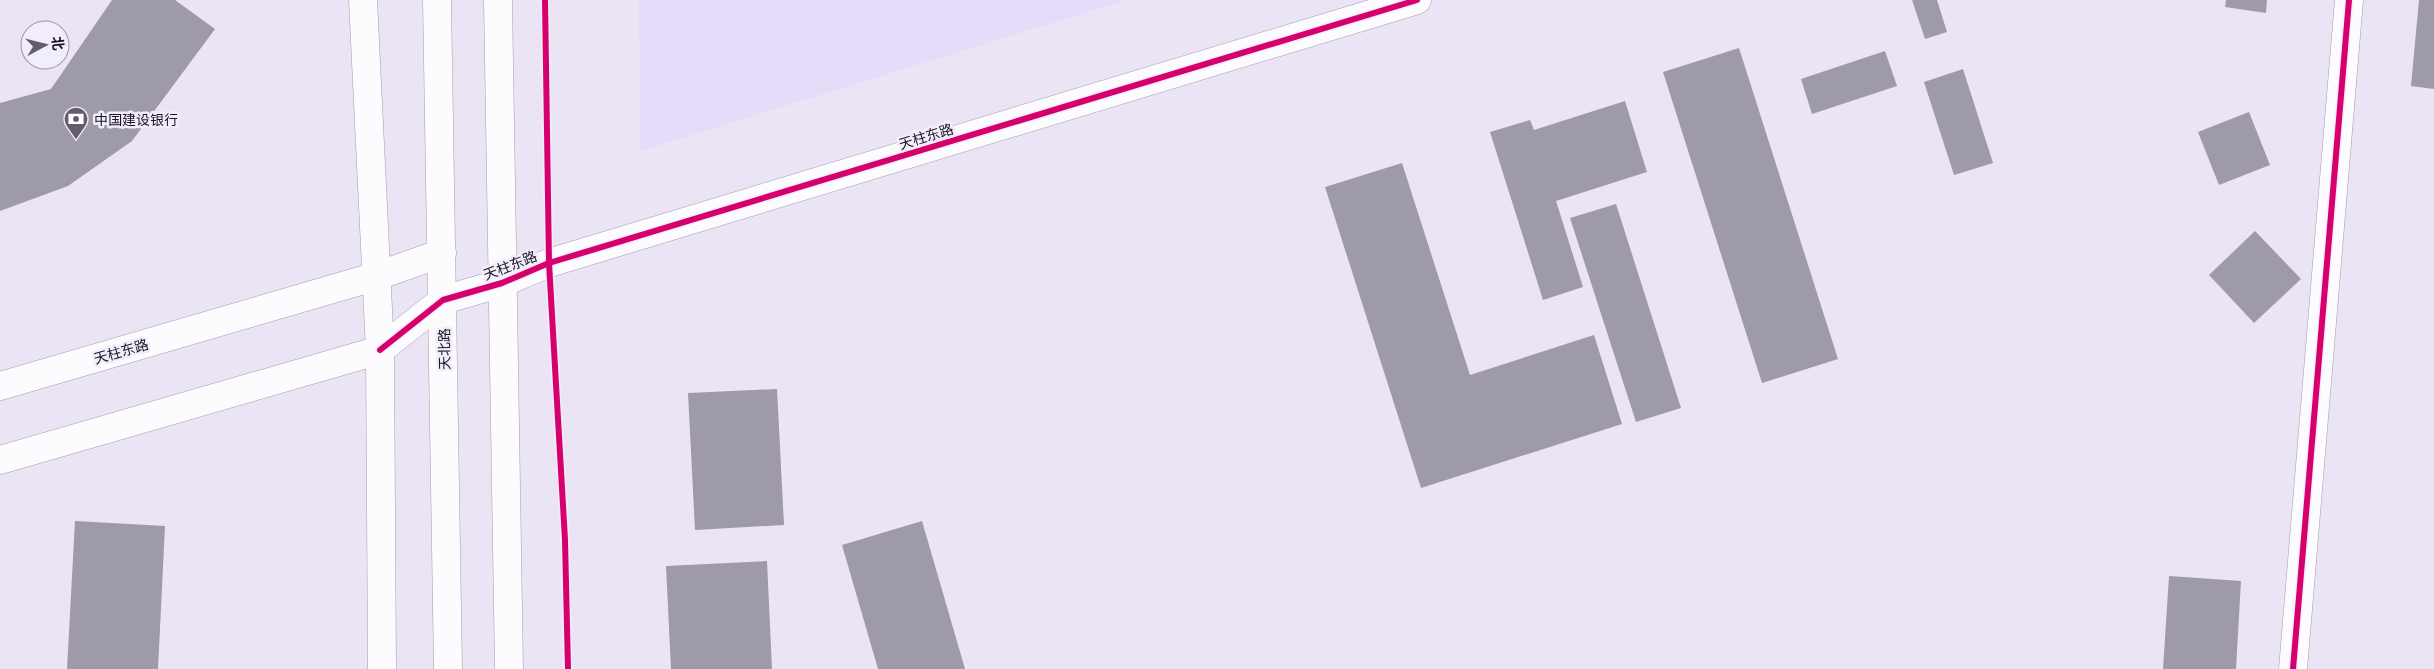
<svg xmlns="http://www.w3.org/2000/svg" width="2434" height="669" font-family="Inter,'Noto Sans SC',sans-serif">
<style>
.built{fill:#e6dbf9}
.building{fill:#9f9aa7}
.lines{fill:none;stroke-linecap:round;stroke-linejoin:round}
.minor-casing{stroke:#a29daa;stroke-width:29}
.tertiary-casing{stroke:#a29daa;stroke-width:29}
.primary-casing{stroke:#a29daa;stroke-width:29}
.minor{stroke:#fcfbfe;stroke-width:28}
.tertiary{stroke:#fcfbfe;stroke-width:28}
.primary{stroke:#fcfbfe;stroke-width:28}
.cycleway-casing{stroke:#f2edfb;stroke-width:9}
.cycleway{stroke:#d6006c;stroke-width:6}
.labels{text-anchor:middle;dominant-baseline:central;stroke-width:5;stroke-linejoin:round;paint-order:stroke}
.poi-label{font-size:14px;fill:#1a1521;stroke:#f2edfb;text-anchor:start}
.street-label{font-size:14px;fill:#1a1521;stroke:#f2edfb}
</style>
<rect width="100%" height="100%" fill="#eae4f5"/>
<path class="built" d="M639,0H1126L640,151Z"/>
<g class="building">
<path d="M112,0H175L215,29L132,141L68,186L0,211V103L51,89Z"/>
<path d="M1912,0H1937L1947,32L1925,39Z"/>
<path d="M2226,0H2267L2266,13L2225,7Z"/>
<path d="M2419,0H2434V89L2411,86Z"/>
<path d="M1739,48L1838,359L1762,383L1663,72Z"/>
<path d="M1885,51L1897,86L1812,114L1801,79Z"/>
<path d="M1963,69L1993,163L1954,175L1924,82Z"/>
<path d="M1625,101L1647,172L1556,201L1583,287L1543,300L1490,132L1530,120L1534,130Z"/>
<path d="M2249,112L2270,165L2219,185L2198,132Z"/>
<path d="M1402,163L1470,375L1594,335L1622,424L1421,488L1325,187Z"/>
<path d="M1616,204L1681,408L1636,422L1570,218Z"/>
<path d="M2255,231L2301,279L2254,323L2209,275Z"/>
<path d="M777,389L784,525L695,530L688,393Z"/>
<path d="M75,521L165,526L158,669H67Z"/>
<path d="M922,521L965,669H878L842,545Z"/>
<path d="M767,561L772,669H671L666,566Z"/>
<path d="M2169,576L2241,581L2236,669H2163Z"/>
</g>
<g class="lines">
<defs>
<g id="minor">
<path d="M363,0L380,350L382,669"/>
<path d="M380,350L443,300"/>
</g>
<g id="tertiary">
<path d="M443,300L502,283L549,263L1417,0"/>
<path d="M2293,669L2349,0"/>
</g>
<g id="primary">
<path d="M437,0L448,669"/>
<path d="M498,0L509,669"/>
<path d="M0,386L377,276L442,253"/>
<path d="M0,460L380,350"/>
</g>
</defs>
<use href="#minor" class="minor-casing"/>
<use href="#tertiary" class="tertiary-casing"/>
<use href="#primary" class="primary-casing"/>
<use href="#minor" class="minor"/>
<use href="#tertiary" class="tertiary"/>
<use href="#primary" class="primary"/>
<defs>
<g id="cycleway">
<path d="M545,0L549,263L565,540L568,669"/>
<path d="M380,350L443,300L502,283L549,263L1417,0"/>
<path d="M2293,669L2349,0"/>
</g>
</defs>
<use href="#cycleway" class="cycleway-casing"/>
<use href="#cycleway" class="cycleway"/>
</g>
<defs>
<symbol id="bank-pin" viewBox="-11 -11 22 30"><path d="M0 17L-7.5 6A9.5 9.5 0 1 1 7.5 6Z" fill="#635d6b" stroke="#f2edfb"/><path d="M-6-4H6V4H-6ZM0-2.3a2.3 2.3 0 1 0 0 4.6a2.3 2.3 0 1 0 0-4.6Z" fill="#fff"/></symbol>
</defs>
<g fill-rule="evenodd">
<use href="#bank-pin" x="62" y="105" width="28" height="38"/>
</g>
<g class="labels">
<g class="poi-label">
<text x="94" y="119">中国建设银行</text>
</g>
<g class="street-label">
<text transform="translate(926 136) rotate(-17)">天柱东路</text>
<text transform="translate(510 265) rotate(-21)">天柱东路</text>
<text transform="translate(444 349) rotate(-91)">天北路</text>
<text transform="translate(121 351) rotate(-16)">天柱东路</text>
</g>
</g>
<g transform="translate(45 45) rotate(83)"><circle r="24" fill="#f2edfb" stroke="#9c97a4"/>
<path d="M0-4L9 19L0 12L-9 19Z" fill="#635d6b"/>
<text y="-8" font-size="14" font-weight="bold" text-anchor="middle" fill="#1a1521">北</text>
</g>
</svg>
